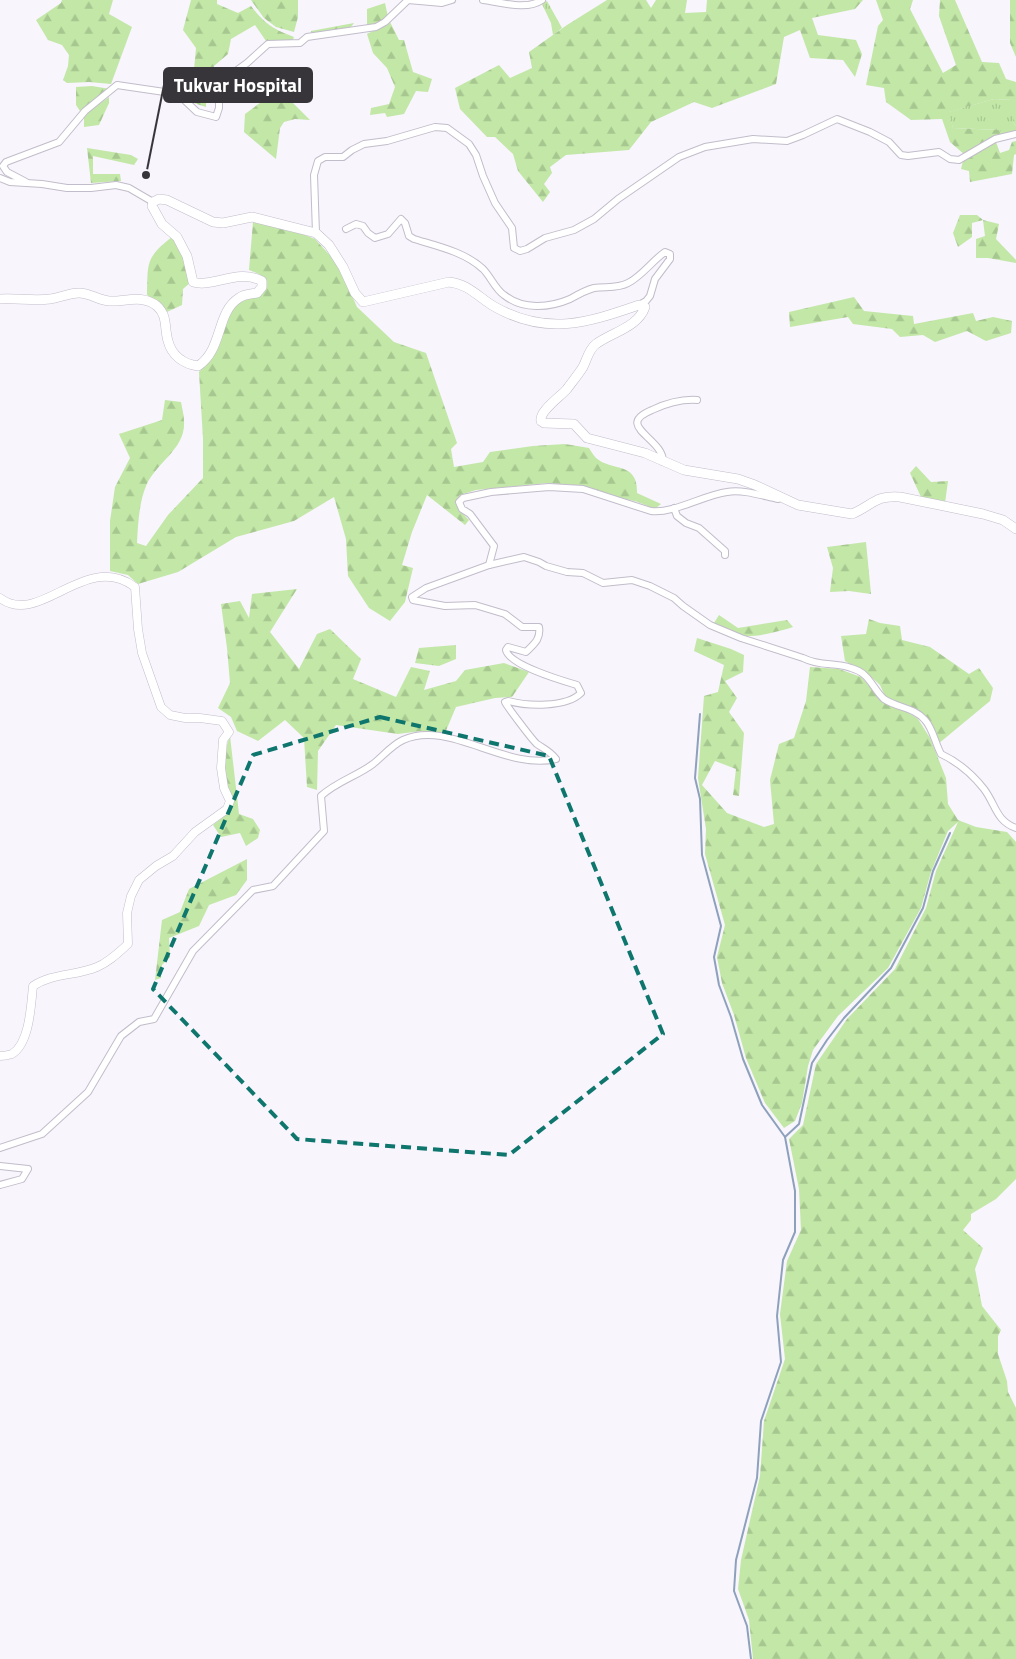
<svg xmlns="http://www.w3.org/2000/svg" width="1016" height="1659" font-family="'Titillium Web',sans-serif">
<style>
.grass{fill:url(#grass-tufts)}
.forest{fill:url(#forest-firs)}
.lines{fill:none;stroke-linecap:round;stroke-linejoin:round}
.stream{stroke:#8ea1bc;stroke-width:2}
.minor-casing{stroke:#c2bdca;stroke-width:8}
.tertiary-casing{stroke:#c2bdca;stroke-width:9}
.secondary-casing{stroke:#c2bdca;stroke-width:10}
.minor{stroke:#fff;stroke-width:6}
.tertiary{stroke:#fff;stroke-width:8}
.secondary{stroke:#fff;stroke-width:9}
.marked{fill:none;stroke:#0f766e;stroke-width:4;stroke-dasharray:10 6;stroke-linejoin:round}
.leader{fill:none;stroke:#37353a;stroke-width:2}
.callout-dot{fill:#37353a;stroke:#f8f5fd;stroke-width:2}
.callout{fill:#37353a;stroke:#37353a;stroke-width:2}
.callout-label{font-size:19px;text-anchor:middle;font-weight:bold;fill:#fff}
</style>
<defs>
<pattern id="grass-tufts" width="24" height="20" patternUnits="userSpaceOnUse" patternTransform="scale(1.25)"><rect width="24" height="20" fill="#c2e7a7"/><path d="M3 7l-1-3M5 7V3M7 7l1-3M15 17l-1-3M17 17v-4M19 17l1-3" fill="none" stroke="#a7c790"/></pattern>
<pattern id="forest-firs" width="22" height="20" patternUnits="userSpaceOnUse" patternTransform="scale(1.25)"><rect width="22" height="20" fill="#c2e7a7"/><path d="M5 1l3.5 6h-7zM16 11l3.5 6h-7z" fill="#a7c790"/></pattern>
</defs>
<rect width="100%" height="100%" fill="#f8f5fd"/>
<g class="grass">
<path d="M547,1L562,28L553,35L551,23L542,4Z"/>
<path d="M994,99L1013,100V122L1016,126V133L1000,135V130L953,128L948,112Z"/>
</g>
<g class="forest">
<path d="M62,0H113L109,14L132,27L111,84L89,82L67,83L63,80L68,66L69,55L62,45L48,40L36,20L61,3Z"/>
<path d="M191,0H217V4L238,13L251,6C265,24 273,29 294,37L292,42L266,41L255,25L231,39L228,54L214,66L206,92V107L191,102L196,48L183,30Z"/>
<path d="M251,0H298V17L294,32L276,27L264,18Z"/>
<path d="M607,0H646L651,8L656,0H687L685,13L706,12L707,0H863L855,9L812,18L818,35L856,40L862,54L855,77L843,60L810,58L800,30L784,37L776,84L712,108L694,102L651,122L629,150L566,155L550,167L552,173L544,184L550,192L543,202L518,171L513,154L495,137H487L460,109L455,88L499,65L510,78L532,68L529,52L567,25Z"/>
<path d="M876,0H913L910,9L943,73L956,65L939,16L940,0H955L982,62L999,63L1006,79L1016,82V126L1013,122L1012,100L994,99L949,112L953,128L1000,130V135L965,155L950,142L942,119L911,120L886,102L884,88L866,85L878,26L883,20Z"/>
<path d="M1010,0H1016V57L1010,43Z"/>
<path d="M385,3L388,17L376,25L367,27V9Z"/>
<path d="M390,22L399,40H404L413,72L432,79L428,92L416,91L404,114L387,117L385,113L370,115L371,108L389,104L395,87L387,68L373,53L367,34Z"/>
<path d="M354,23L351,27L312,35L311,31Z"/>
<path d="M287,83L293,103L310,120L295,119L284,122L280,128L276,159L244,132L245,114Z"/>
<path d="M92,86L110,89L80,111L76,105V87Z"/>
<path d="M109,97V103L99,125L84,127V115Z"/>
<path d="M1016,141V154L1014,155L1012,174L970,182L969,171L961,169L963,161L987,145L996,142L1000,153L1009,150L1012,142Z"/>
<path d="M87,148L131,155L138,159L134,165L93,156V174H120L121,181L91,183Z"/>
<path d="M960,215H977L983,220L999,224L996,239L1016,260V263L988,258H976V239L985,236L983,220L972,223V237L958,247L953,233Z"/>
<path d="M253,222L273,225L300,233L315,239L338,264L357,307L394,342L426,353L457,443L451,449L454,467L483,462L490,452L533,446L565,444L589,448C591,451 593,455 596,458C612,472 638,461 637,493L661,504L655,509L638,502L605,494L584,486L548,483L476,490L460,495L455,502L460,511L469,520L465,525L427,495L412,532L402,565L413,568L405,602L390,621L369,608L348,576L346,539L334,497L294,521L236,537L178,572L138,584L128,575L110,571V521L115,487L130,458L119,434L162,420L165,400L181,402C182,408 184,415 184,421C186,449 156,462 146,486C139,503 138,524 137,543L146,546L168,515L203,478V439L199,372C216,355 219,331 231,311C238,299 252,291 263,283L259,274L249,270Z"/>
<path d="M172,237L183,255L191,282L183,289L182,305L167,312L162,304L147,295C148,263 145,258 172,237Z"/>
<path d="M854,297L864,311L913,316L914,324L973,313L976,321L993,317L1012,321L1011,333L986,341L967,331L935,342L923,335L900,337L892,329L853,324L848,317L790,327L789,312Z"/>
<path d="M916,466L931,482L948,481L945,503L921,497L910,473Z"/>
<path d="M866,542L871,594L849,591L830,592L833,568L827,547Z"/>
<path d="M297,589L270,632L299,669L317,634L330,629L361,659L353,679L396,697L411,667L430,671L424,690L456,681L465,670L504,663L529,672L512,697L495,698L456,707L445,733L421,731L398,734L336,725L318,751L317,790L307,787L304,738L285,720L258,741L237,731L231,717L218,708L230,683L227,648L221,604L240,601L249,618L252,594Z"/>
<path d="M719,615L738,628L787,620L793,627C780,631 752,639 739,635C730,633 722,628 714,623Z"/>
<path d="M869,619L880,623L900,626L902,640L930,647L969,674L979,668L993,688L990,701L938,744L926,717L917,709L897,703L885,696L880,685L867,673L845,661L841,636L866,634Z"/>
<path d="M697,638L731,649L744,655L743,672L725,681L737,698L729,712L744,733L739,796L733,795L736,769L715,761L702,785L727,813L764,827L774,824L770,780L779,744L794,738L806,701L810,667L839,669L861,677L887,705L909,713L918,719L930,738L946,778L948,804L958,820L976,827L1007,832L1016,842V1179L996,1199L971,1214V1220L963,1230L983,1248L975,1269L982,1306L1001,1330L998,1336V1354L1007,1381L1008,1392L1016,1408V1659H753L749,1620L738,1589L741,1560L760,1476L764,1421L785,1359L780,1314L787,1261L801,1230L799,1189L789,1139L803,1125L816,1064L847,1019L895,969L926,908L936,871L958,822L948,831L931,872L921,908L888,968L838,1016L813,1050L808,1066L802,1103L795,1121L784,1128L765,1103L746,1058L734,1015L722,983L717,957L725,925L705,854L706,829L698,778L704,696L718,692L724,665L694,651Z"/>
<path d="M456,645V659L439,666L415,663L419,648Z"/>
<path d="M230,736L239,814L253,819L260,830L258,838L246,846L240,833L221,837L213,825L229,812C226,786 220,761 230,736Z"/>
<path d="M247,859V880L236,895L209,905L199,926L169,938L170,957L162,965L161,978L155,980L162,920L180,912L189,889Z"/>
</g>
<g class="lines">
<g class="stream">
<path d="M700,714L695,778L700,799L702,855L721,926L714,957L719,985L731,1017L743,1059L762,1105L785,1137L795,1191V1232L783,1260L777,1316L781,1362L761,1421L757,1478L736,1560L734,1591L747,1626L751,1659"/>
<path d="M785,1137L799,1124L812,1063L827,1040L844,1018L891,968L923,908L933,871L950,833"/>
</g>
<defs>
<g id="minor">
<path d="M483,0C501,2 526,11 542,0"/>
<path d="M0,178L10,182L42,184L67,188H91L116,185L129,188L153,202"/>
<path d="M26,182L7,172L3,166L6,162L59,142L85,111L117,85L178,94L197,112L216,117L219,108V90L222,81L247,63L268,44L300,43L307,37L376,27L385,22L408,0L442,3L452,0"/>
<path d="M346,229L356,224L363,226L368,233L375,238L388,234L401,219L405,223L409,236L414,239C437,246 465,252 483,269C491,277 495,289 504,295C523,310 549,308 570,299C577,295 586,290 594,288C605,286 617,289 628,283C642,276 652,261 665,252L670,254V259L655,279L650,296L646,301L639,305"/>
<path d="M316,233L314,175L318,161L325,157H343L352,150L364,144L387,141L435,127L447,128L469,144L476,155L483,176L495,203L512,228L514,248L520,251L527,249L545,238L574,230L594,219L618,199L679,157L705,147L753,139L787,141L803,135L837,119L870,132L889,142L901,155L908,156L939,152L950,159L959,160L995,139L1016,134"/>
<path d="M663,462C664,438 613,426 652,410C667,403 681,399 697,400"/>
<path d="M674,508L677,516L686,523L699,528L725,551V555"/>
<path d="M489,565L494,546L470,514L462,509L459,502L463,498L491,492L549,487L583,489L651,511C673,514 704,495 727,492C743,489 763,496 778,499"/>
<path d="M0,1148L42,1134L88,1092L121,1036L139,1022L154,1019L193,951L253,890L273,886L324,831L321,796C336,782 357,776 373,764C383,756 392,745 403,740C449,719 505,771 556,759C550,751 544,749 537,744C533,741 506,705 505,702L508,701C527,706 566,708 581,693L577,685C563,681 509,665 506,650L508,647L526,652C534,644 541,639 539,627H522L505,614L475,605L445,606L413,600L412,597L426,588L489,565L524,557L539,562L546,566L567,572L583,573L603,583L632,580L650,586L674,598L683,606L710,625L741,638L803,658C821,667 834,662 851,668C870,673 872,688 884,699C897,708 914,707 925,720C933,729 935,743 941,754C958,762 973,775 984,789C996,805 996,821 1016,828"/>
<path d="M0,1166L28,1169L22,1179L0,1185"/>
</g>
<path id="tertiary" d="M0,598C40,628 85,550 135,587L138,629L142,653L161,707L170,715L185,718H200L222,721L229,732L223,740L221,768L224,788L230,801L227,809L195,832L173,856L156,866L139,880L131,896L127,913L128,944C118,953 109,962 97,967C76,976 52,973 33,986C31,1004 30,1043 12,1054C9,1055 3,1056 0,1056"/>
<path id="secondary" d="M0,299C17,298 34,301 50,299C59,298 69,293 79,293C90,293 98,300 109,301C125,302 142,294 157,306C168,316 164,328 168,341C172,356 184,364 198,366C223,350 216,312 239,298C244,294 251,294 257,293L262,287V281C238,268 214,288 193,282L187,256L177,237L162,224L152,206L153,202L159,199L167,200L213,222L223,223L252,217L316,233L329,245L343,267L355,293L363,302L449,282C469,284 479,298 495,307C547,336 587,323 639,305L645,307C638,327 613,332 596,344C589,349 587,359 583,367C578,375 572,382 567,389C560,397 539,411 541,421L544,423L574,424L587,438L645,453L684,470L738,479L755,485L798,505L852,514C873,505 875,495 900,497L983,514L1003,520L1016,529"/>
</defs>
<use href="#minor" class="minor-casing"/>
<use href="#tertiary" class="tertiary-casing"/>
<use href="#secondary" class="secondary-casing"/>
<use href="#minor" class="minor"/>
<use href="#tertiary" class="tertiary"/>
<use href="#secondary" class="secondary"/>
</g>
<path class="marked" d="M380,717L549,756L663,1034L509,1155L297,1139L153,989L253,755Z"/>
<path class="leader" d="M146 175L164 85"/>
<circle class="callout-dot" cx="146" cy="175" r="5"/>
<rect class="callout" x="164" y="68" width="148" height="34" rx="5"/>
<g class="callout-label">
<text x="238" y="92">Tukvar Hospital</text>
</g>
</svg>
